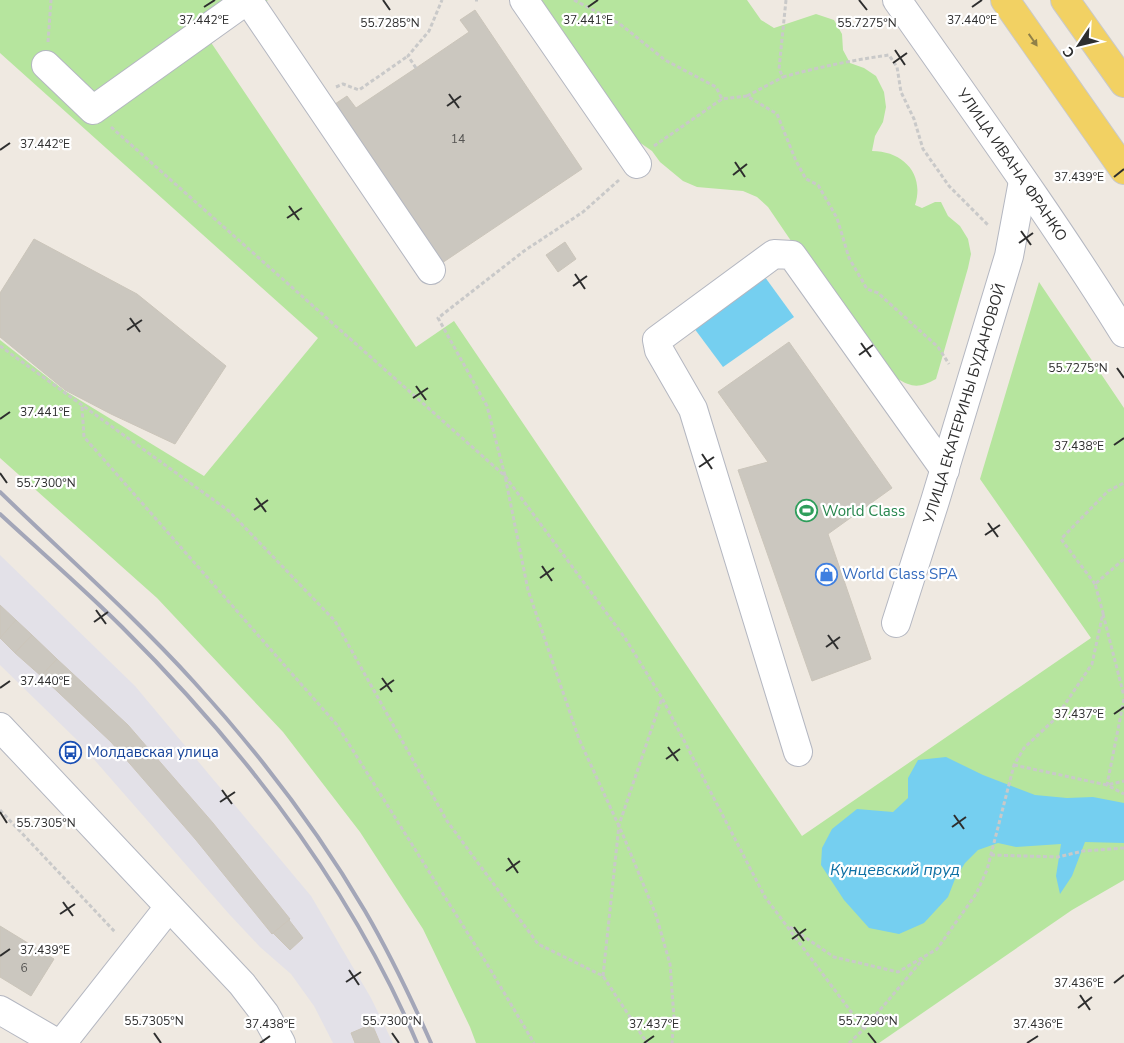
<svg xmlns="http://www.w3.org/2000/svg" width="1124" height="1043" font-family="'Nunito Sans',sans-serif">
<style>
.industrial{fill:#e3e1e8}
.green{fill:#b6e59e}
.water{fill:#75cff0}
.building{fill:#cbc7bf;stroke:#cbc5ba}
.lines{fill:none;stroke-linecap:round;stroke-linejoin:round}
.minor-casing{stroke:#b4b7c1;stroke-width:30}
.major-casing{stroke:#c9c9c9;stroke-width:30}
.path{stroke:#c9c9c9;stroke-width:3;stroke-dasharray:4 2.5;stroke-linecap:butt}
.minor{stroke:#fff;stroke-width:28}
.major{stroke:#f2d163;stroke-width:28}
.rail{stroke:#a3a6b8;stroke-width:4}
.oneway{fill:#908048}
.ticks{fill:none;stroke:#2e2e2e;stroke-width:2}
.labels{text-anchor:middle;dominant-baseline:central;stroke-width:4.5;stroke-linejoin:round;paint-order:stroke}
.number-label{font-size:12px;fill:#555452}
.street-label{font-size:15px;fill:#2e2e2e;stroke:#fff}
.leisure-label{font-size:15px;fill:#27864d;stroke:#fff;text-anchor:start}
.shop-label{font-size:15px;fill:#366cbe;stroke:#fff;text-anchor:start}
.transit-label{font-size:15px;fill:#164399;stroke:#fff;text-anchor:start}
.water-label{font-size:16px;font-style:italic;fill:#0d6fa3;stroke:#fff}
.ticks-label{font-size:12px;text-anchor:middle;fill:#2e2e2e;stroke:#fff;stroke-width:4.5;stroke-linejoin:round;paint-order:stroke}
</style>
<rect width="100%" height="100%" fill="#efe9e1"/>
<path class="industrial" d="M0,555L135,686L311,896L371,998L393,1043H333L314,1006L291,974L260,947L229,914L77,740L0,665Z"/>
<g class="green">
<path d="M0,0H268L210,41L416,347L454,321L802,836L1091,638L980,479L1039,282L1124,408V880L1072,910L879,1043H476L470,1027L423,929L360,832L283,732L157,598L0,458V340L65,391L204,476L318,338L0,53Z"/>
<path d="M526,0H747L761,20L774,28L816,14L834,20L842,34L843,50L850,63L864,68L876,76L884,92L886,107L883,122L875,136L872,151C903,151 925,174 915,205L922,208L935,202H941L948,216L960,226L968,239L971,254L968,268L936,379C919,388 913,388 896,378L802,257L768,207L757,197L743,191L697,187L683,181L660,162L652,151L639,142L625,136Z"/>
</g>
<g class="water">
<path d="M762,273L794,317L723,367L691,324Z"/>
<path d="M946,757L983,775L1035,795L1067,798L1093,797L1124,803V843L1085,842L1072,876L1060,894L1056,876L1061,844L1016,847L998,843L978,850L965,863L955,879L948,897L924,923L899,934L869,928L844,900L821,865L822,848L832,829L857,809L893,812L908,798V778L918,760Z"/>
</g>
<g class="building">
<path d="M475,10L582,169L439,265L332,106L347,96L356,108L416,68L469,32L460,20Z"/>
<path d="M34,239L137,294L226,366L175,444L111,414L65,390L0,337V293Z"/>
<path d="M565,242L576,259L558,272L546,255Z"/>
<path d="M789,342L892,488L828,534L871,659L812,681L738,470L768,462L718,392Z"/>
<path d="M0,605L16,620L0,638Z"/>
<path d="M16,620L32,635L15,653L0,638Z"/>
<path d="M32,635L57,659L41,676L15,653Z"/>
<path d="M57,659L128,725L213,823L290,919L272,934L196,840L111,742L41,676Z"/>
<path d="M289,920L303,938L290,950L273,933Z"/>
<path d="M0,926L54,959L31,996L0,977Z"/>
<path d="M372,1024L380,1043H355L351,1033Z"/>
</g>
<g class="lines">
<defs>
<g id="minor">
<path d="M248,0L431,270"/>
<path d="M524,0L637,164"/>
<path id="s1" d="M897,0C974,110 1053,219 1124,333"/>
<path d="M46,65L93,110L247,0"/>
<path id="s2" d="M896,623L935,501L1009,256L1023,181"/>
<path d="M0,727L242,984L265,1014L281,1043"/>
<path d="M798,752L693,409L659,350L657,340L774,254L792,255L945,470"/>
<path d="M0,1010L57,1043"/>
<path d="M62,1043L169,907"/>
</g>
<g id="major">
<path d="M1005,0L1124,170"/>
<path d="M1065,0L1124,83"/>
</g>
</defs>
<use href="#minor" class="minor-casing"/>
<use href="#major" class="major-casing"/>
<g class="path">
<path d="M475,0H478"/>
<path d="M574,0L620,24L665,60L716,87L722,99"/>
<path d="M786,0L779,69L783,77C819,67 853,60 889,55L897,67L901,92L914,119L923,149L949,186L989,226"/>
<path d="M48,42L51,0"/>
<path d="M416,68L408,56L429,31L442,0"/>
<path d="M336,87L343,84L359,90L408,56"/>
<path d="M747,96L783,77"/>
<path d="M111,127L505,476L625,638L662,698L765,897L864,1029"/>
<path d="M654,146L722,99L747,96L777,114L796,161L806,179L818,185L837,218L849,258L867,289L878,293L938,347L949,364"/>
<path d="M619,180L583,212L524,251L438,318L487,406L505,476L528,590L579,739L623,835L656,915L670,964L674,1018L672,1043"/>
<path d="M0,346L229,511L335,621L447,821L538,944L603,976L647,1043"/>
<path d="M82,407L84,437L337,725L487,964L534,1043"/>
<path d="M1095,584L1061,539L1108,491L1124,483"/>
<path d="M1103,614L1124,696"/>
<path d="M1124,699L1107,785L1124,794"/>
<path d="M1014,765L1107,785L1124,781"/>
<path d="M0,810L116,933"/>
<path d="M991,855L1058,857L1083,851L1124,848"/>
<path d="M790,927L834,957L898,972L937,949L976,894L987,870L1014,765L1024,748L1055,719L1092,664L1103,613L1095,584L1124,559"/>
<path d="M603,976L619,825L662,698"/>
<path d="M849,1043L864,1029L923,959"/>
</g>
<use href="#minor" class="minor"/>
<use href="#major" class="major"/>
<g class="rail">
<path d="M0,492C65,555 133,615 194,682C258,752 317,829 365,911C390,954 411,998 431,1043"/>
<path d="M0,514C41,552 83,588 122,627C243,747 350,886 417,1043"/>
</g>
</g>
<defs><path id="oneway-solid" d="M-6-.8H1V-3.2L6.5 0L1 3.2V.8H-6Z" transform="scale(1.25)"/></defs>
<use class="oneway" href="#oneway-solid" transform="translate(1033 40) rotate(55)"/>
<path class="ticks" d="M383,0L390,10M859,0L867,10M204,7L215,0M588,7L598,0M972,7L982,0M895,50L905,65M893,63L907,53M449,94L459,108M447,106L461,96M0,150L10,143M735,162L745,177M733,175L747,164M1114,177L1124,169M289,206L299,220M287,218L302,208M1021,231L1031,245M1019,243L1033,233M575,274L585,289M573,286L587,276M130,318L140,332M127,330L142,320M861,343L871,357M859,355L873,345M1117,368L1124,378M416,386L426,400M413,398L428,388M0,419L10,412M1114,445L1124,438M702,454L712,469M699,467L714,457M0,473L7,483M256,498L266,512M254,510L268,500M988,523L998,537M985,535L1000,525M542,566L552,581M540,578L554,568M96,610L106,624M94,622L108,612M828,635L838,649M826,647L840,637M382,678L392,692M0,688L10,681M380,690L394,680M1114,714L1124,707M668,747L678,761M666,759L680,749M222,790L232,804M220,802L235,792M0,812L7,823M954,815L964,829M952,827L966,817M508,858L518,873M506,871L520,861M63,902L73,916M60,914L75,904M794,927L804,941M792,939L806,929M0,956L10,949M349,970L359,985M346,982L361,972M1114,983L1124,975M1080,995L1090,1010M1078,1008L1092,997M154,1033L161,1043M392,1033L399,1043M868,1033L876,1043M260,1043L270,1036M644,1043L654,1036M1027,1043L1038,1036"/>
<defs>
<symbol id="stadium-ring" viewBox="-11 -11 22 22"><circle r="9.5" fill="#fff" stroke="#2e9e5b" stroke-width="1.5"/><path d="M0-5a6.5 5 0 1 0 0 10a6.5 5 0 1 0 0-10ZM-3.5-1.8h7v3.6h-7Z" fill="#2e9e5b"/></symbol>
<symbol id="shop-ring" viewBox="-11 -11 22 22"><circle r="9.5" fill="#fff" stroke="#3f7fe0" stroke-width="1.5"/><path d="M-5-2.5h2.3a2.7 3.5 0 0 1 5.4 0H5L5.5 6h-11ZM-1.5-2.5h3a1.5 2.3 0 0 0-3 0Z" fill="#3f7fe0"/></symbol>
<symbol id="bus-ring" viewBox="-11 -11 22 22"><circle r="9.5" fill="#fff" stroke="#1a4fb4" stroke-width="1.5"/><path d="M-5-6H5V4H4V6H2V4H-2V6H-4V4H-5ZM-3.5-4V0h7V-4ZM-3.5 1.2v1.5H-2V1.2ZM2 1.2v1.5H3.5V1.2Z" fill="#1a4fb4"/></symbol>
</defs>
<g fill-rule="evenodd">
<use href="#stadium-ring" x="794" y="498" width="25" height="25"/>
<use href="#shop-ring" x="814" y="562" width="25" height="25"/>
<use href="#bus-ring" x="58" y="740" width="25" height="25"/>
</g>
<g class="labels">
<g class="number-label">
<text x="458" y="139">14</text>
<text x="24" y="968">6</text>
</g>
<g class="street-label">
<text stroke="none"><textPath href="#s1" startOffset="201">УЛИЦА ИВАНА ФРАНКО</textPath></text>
<text stroke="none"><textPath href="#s2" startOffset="230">УЛИЦА ЕКАТЕРИНЫ БУДАНОВОЙ</textPath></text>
</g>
<g class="leisure-label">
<text x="822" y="511">World Class</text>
</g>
<g class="shop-label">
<text x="842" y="574">World Class SPA</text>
</g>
<g class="transit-label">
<text x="87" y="752">Молдавская улица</text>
</g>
<g class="water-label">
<text x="895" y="870">Кунцевский пруд</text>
</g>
</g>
<g class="ticks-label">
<text x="204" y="24">37.442°E</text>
<text x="588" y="24">37.441°E</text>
<text x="972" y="24">37.440°E</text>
<text x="867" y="27">55.7275°N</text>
<text x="390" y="27">55.7285°N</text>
<text x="45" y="148">37.442°E</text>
<text x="1079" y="181">37.439°E</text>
<text x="1078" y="372">55.7275°N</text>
<text x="45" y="416">37.441°E</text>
<text x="1079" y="450">37.438°E</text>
<text x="46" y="487">55.7300°N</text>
<text x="45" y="685">37.440°E</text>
<text x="1079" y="718">37.437°E</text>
<text x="46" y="827">55.7305°N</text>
<text x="45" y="954">37.439°E</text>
<text x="1079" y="987">37.436°E</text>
<text x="154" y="1025">55.7305°N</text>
<text x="392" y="1025">55.7300°N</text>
<text x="868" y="1025">55.7290°N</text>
<text x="270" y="1028">37.438°E</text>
<text x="654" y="1028">37.437°E</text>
<text x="1038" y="1028">37.436°E</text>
</g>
<g transform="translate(1079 45) rotate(235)" stroke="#ffffff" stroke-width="4" paint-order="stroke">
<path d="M0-4L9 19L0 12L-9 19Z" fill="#2e2e2e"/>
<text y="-8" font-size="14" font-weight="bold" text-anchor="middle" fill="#2e2e2e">С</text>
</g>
</svg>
